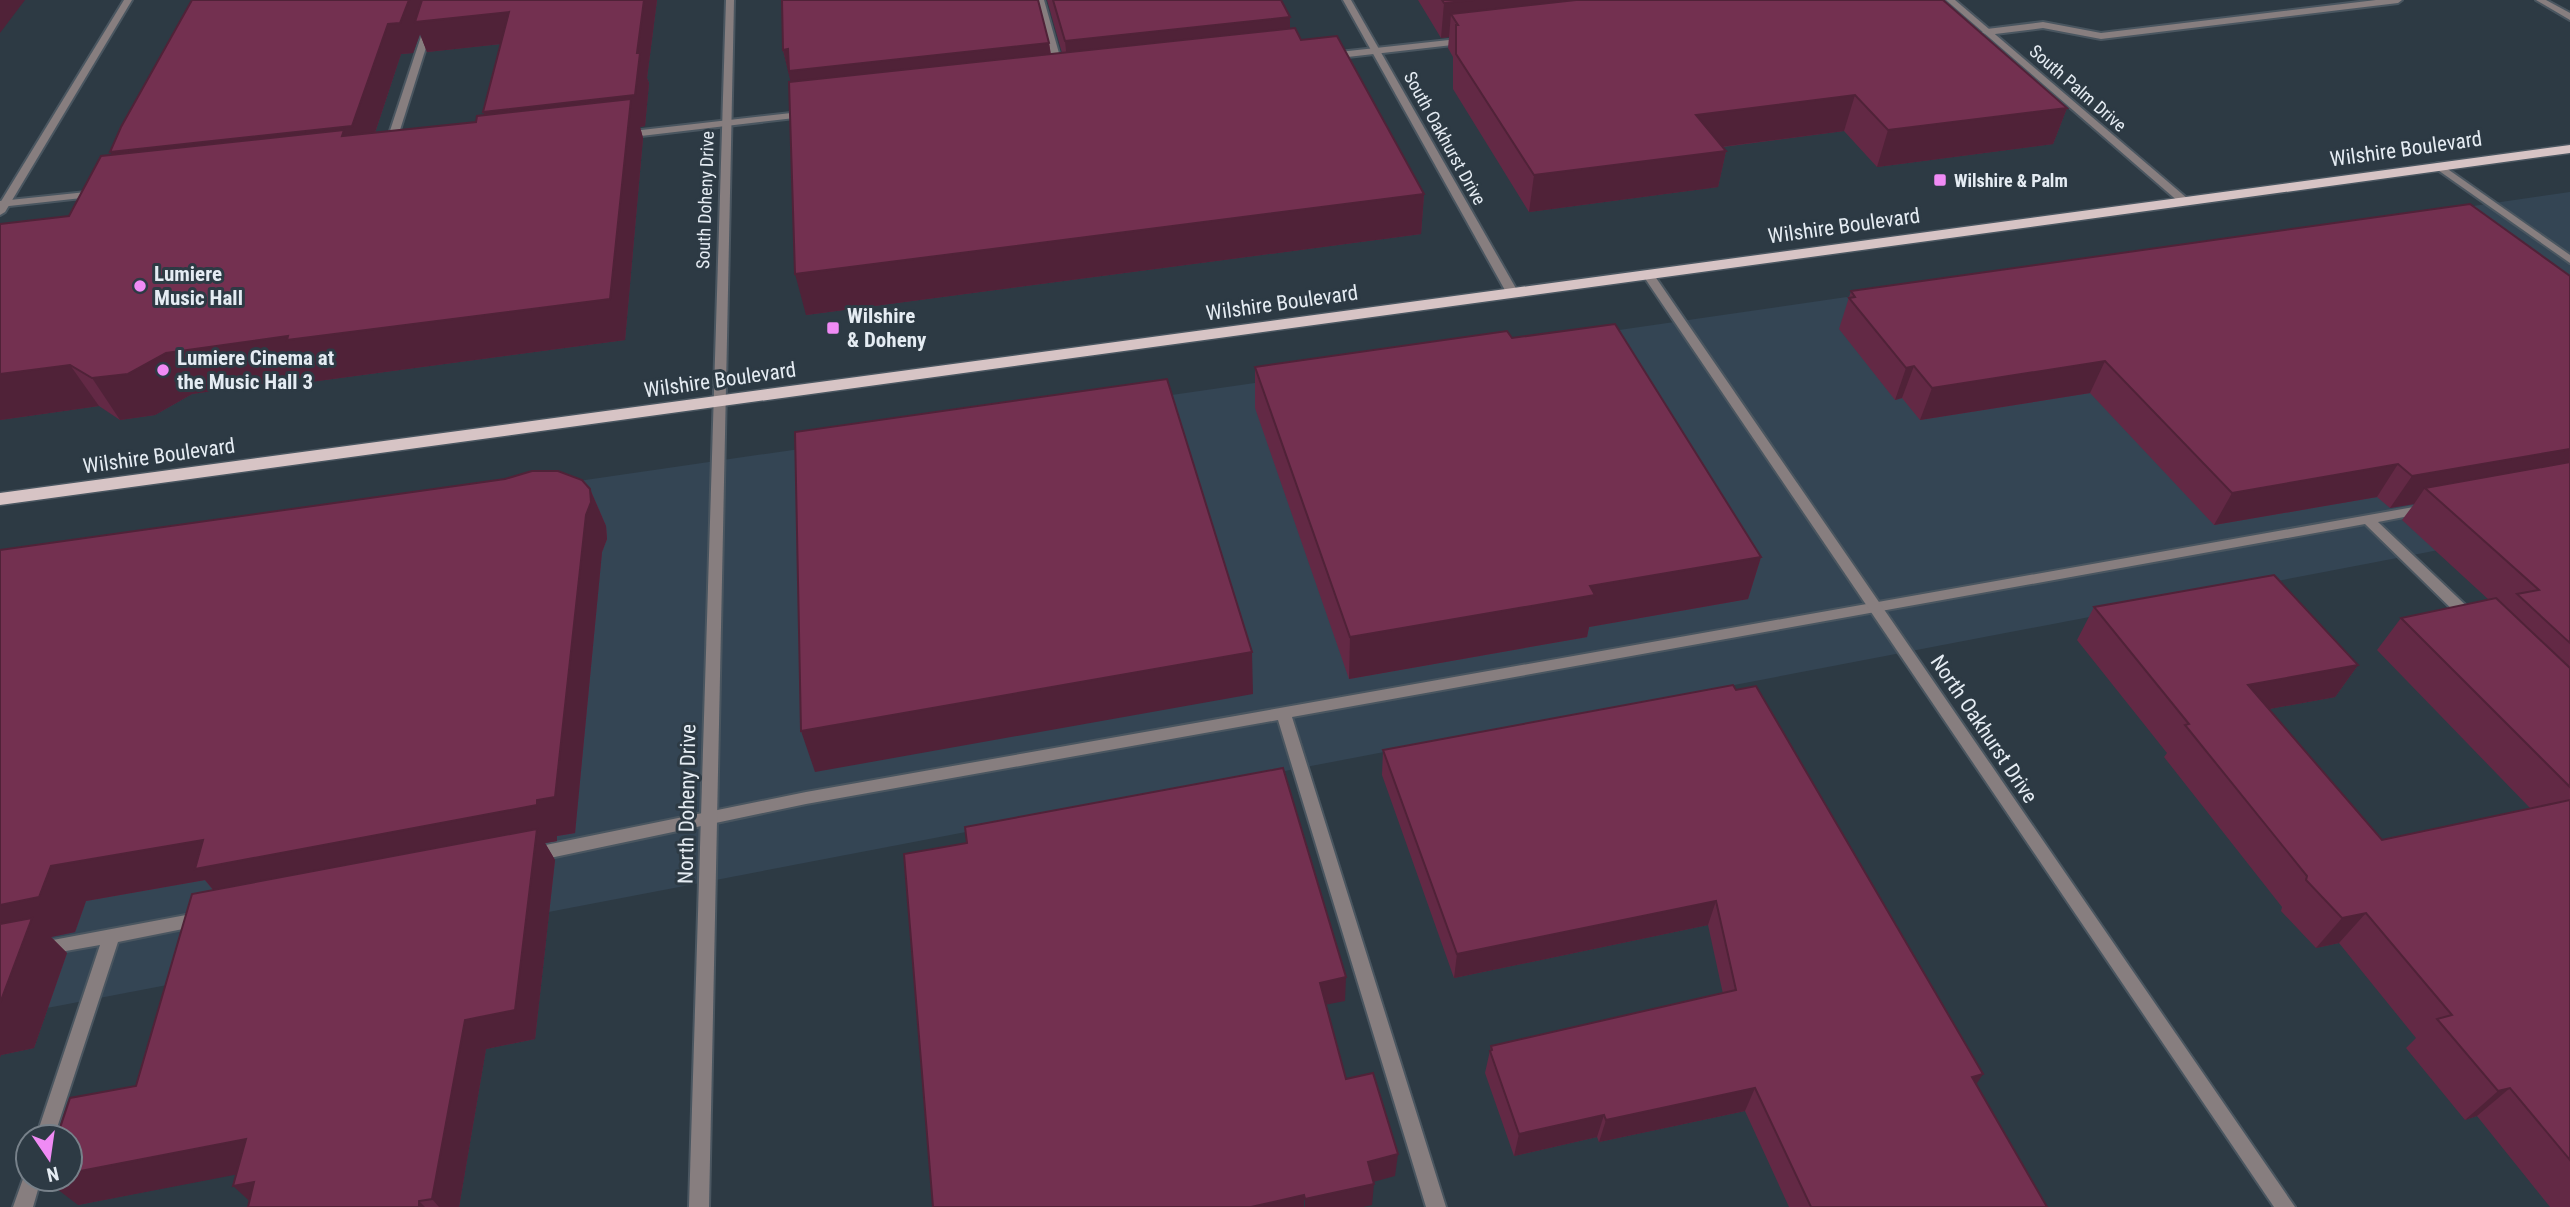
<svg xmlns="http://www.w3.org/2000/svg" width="2570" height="1207" font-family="'Roboto Condensed',sans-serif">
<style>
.built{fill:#344554}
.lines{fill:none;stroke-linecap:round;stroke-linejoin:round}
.service-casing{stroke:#4a5660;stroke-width:4}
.minor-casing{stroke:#4a5660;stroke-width:4}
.tertiary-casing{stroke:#4a5660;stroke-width:4}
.primary-casing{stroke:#4a5660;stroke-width:3}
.service{fill:#877e7f;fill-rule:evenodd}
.minor{fill:#877e7f;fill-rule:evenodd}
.tertiary{fill:#877e7f;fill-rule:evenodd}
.primary{fill:#d7c4c5;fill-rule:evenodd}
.wall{fill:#632945;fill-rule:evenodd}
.shaded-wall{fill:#502238}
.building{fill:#733050;stroke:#502238;stroke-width:2}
.poi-dot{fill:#f08bf5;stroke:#2d3a44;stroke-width:2.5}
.labels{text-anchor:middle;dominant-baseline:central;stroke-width:6;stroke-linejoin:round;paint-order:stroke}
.far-street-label{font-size:18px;fill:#e5ecf3;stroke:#2d3a44}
.far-poi-label{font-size:18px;font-weight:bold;fill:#e5ecf3;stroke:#2d3a44;text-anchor:start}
.street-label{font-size:21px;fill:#e5ecf3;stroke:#2d3a44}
.poi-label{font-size:21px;font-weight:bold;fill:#e5ecf3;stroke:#2d3a44;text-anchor:start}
</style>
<rect width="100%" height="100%" fill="#2d3a44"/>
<path class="built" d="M2570,192V525L0,1017V565Z"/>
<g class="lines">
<defs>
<g id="service">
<path d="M433,0H441L394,149L385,151L384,149Z"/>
<path d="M1036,0H1044L1064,71L1062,73L1054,71Z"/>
<path d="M2376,0H2402L2398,3L2101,39L2043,28L1987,35L1982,32L1987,29L2043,22L2101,33Z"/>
<path d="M1467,38L1472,41L1470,43L1330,59L1325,56L1330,53Z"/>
<path d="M809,111L814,114L812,116L624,138L619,135L624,132Z"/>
<path d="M96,191L101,194L100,196L0,207V201Z"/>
<path d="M2425,505L2430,506L2432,509L2430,512L2378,522L2475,614L2477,618L2475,622H2465L2365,524L1292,717L1446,1207H1426L1278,720L806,804L531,862L525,860L523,855L525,850L531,848L806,792Z"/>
<path d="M202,912L208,914L210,919L208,924L118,942L54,1137H36L100,945L43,955L37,953L35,948L37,943Z"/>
<path d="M28,1171V1179H41L33,1207H13L23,1179Z"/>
</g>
<g id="minor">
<path d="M124,0H132L5,212L0,215V203Z"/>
<path d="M1343,0H1351L1518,292L1516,294H1508L1506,292Z"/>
<path d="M1946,0H1955L2188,199V203H2180Z"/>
<path d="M2536,0H2546L2570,13V20Z"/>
<path d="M2439,163L2570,255V263L2435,168V164Z"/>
<path d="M1648,271L1652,272L2295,1207H2274L1642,274Z"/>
</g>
<path id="tertiary" d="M726,0H734L709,1207H689Z"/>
<path id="primary" d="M2570,145V153L0,505V493Z"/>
</defs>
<use href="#service" class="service-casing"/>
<use href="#minor" class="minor-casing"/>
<use href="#tertiary" class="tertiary-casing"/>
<use href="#primary" class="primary-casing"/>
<use href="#service" class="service"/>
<use href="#minor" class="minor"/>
<use href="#tertiary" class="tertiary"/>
<use href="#primary" class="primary"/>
</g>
<g class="wall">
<path d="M192,0H657L647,78L649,83L645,126L640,127L643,138L625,340L310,382L307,377L192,394L155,415L120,420L99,406L0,420L112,155ZM420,34L427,52L501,44L483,112L485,115L476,122L375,133L401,54L413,53Z"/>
<path d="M1047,0H1281L1290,17V28L1301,40L1424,194L1421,234L806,315L791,82L783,50L1049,43L1051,54L1062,53Z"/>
<path d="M1418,0H1943L2067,108L2053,144L1877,167L1844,131L1723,147L1726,151L1718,187L1529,212L1453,89V57L1448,48L1449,37L1441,38Z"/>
<path d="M2570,276V1207H2550L2477,1116L2465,1120L2406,1048L2416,1038L2339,943L2316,948L2281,911L2282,907L2164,757L2167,753L2077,640L2094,607L2358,665L2335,697L2269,709L2382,840L2530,808L2377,650L2401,618L2489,600L2402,520L2414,504L2390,508L2377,497L2214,525L2090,393L1920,420L1902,398L1895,400L1839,329L1851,291Z"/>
<path d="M1512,338L1761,557L1748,599L1589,627L1587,637L1349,679L1255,408V367Z"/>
<path d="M505,479L590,489L606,526L607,539L602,552L575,833L557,836V841L545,843L555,860L535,1039L486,1049L459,1207H248L249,1201L236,1174L78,1205L136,1086L213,890L205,880L86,901L75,932L51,937L67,953L34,1048L1,1055L0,1057V550Z"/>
<path d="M1733,685L1976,1084L2047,1207H1789L1745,1111L1599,1142L1597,1137L1514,1156L1485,1073L1491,1046L1723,994L1708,925L1454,978L1382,775L1383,750Z"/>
</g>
<g class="shaded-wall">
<path d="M0,0H25L0,33Z"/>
<path d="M409,0H432L509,12L520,42L427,52L420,34L413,53L401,54L367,157L129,184L110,152L388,24Z"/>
<path d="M644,0H657L647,78L649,83L645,126L640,127L643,138L625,340L310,382L307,377L192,394L155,415L120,420L92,378L496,143L483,112L637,53Z"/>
<path d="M1474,0H1653L1458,25L1451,14L1449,37L1441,38L1444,3Z"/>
<path d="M1290,17V55L1069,79L1065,41Z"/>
<path d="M1049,43L1054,81L792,88L783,50Z"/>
<path d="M1855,95L1844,131L1689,151L1696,115Z"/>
<path d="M2067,108L2053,144L1877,167L1888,130Z"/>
<path d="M1726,151L1718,187L1529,212L1534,175Z"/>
<path d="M1424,194L1421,234L806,315L795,274Z"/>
<path d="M2105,361L2090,393L1920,420L1932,388Z"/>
<path d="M70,365L99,406L0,420V374Z"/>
<path d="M1914,366L1902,398L1895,400L1906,368Z"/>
<path d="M2570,449V477L2425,488L2414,504L2390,508L2412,476Z"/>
<path d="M2398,464L2377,497L2214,525L2232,493Z"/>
<path d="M590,489L606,526L607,539L602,552L575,833L557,836V841L545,843L555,860L535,1039L486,1049L459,1207H439L432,1199L225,904L205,880L86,901L75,932L51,937L67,953L34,1048L1,1055L0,1057V905L51,866L586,515Z"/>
<path d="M1761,557L1748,599L1589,627L1587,637L1349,679L1350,637L1590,586Z"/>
<path d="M1252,652L1253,694L815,772L801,731Z"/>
<path d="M2358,665L2335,697L2226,717L2248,685Z"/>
<path d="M1716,901L1708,925L1454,978L1457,954Z"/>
<path d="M2366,913L2339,943L2316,948L2342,918Z"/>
<path d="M1346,977L1345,1001L1319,1006L1320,983Z"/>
<path d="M1983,1074L1968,1097L1972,1077Z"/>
<path d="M1755,1088L1745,1111L1599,1142L1606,1120Z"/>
<path d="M2510,1088L2477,1116L2465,1120L2498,1091Z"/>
<path d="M1604,1115L1597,1137L1514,1156L1519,1134Z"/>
<path d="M246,1139L275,1167L78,1205L44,1179H70V1173Z"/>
<path d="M1398,1154L1395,1176L1366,1184L1368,1162Z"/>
<path d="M254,1182L256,1207L233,1186Z"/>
<path d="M1374,1184L1372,1205L1363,1207H1305V1199Z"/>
<path d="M1304,1195V1207H1251Z"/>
<path d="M419,1201L425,1207H419Z"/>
</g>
<g class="building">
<path d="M192,0H409L400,23L388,24L352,126L110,152L121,127Z"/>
<path d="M422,0H644L637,53H640L635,95L483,112L509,12L415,22Z"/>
<path d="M782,0H1038L1049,43L789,71L788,49L783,50Z"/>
<path d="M1053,0H1281L1290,17L1065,41Z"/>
<path d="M1442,0H1474L1444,3Z"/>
<path d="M1576,0H1943L2067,108L1888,130L1855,95L1696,115L1726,151L1534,175L1456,54V25H1458L1451,14Z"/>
<path d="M1295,28L1301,40L1337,36L1424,194L795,274L789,82Z"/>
<path d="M631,99L610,299L287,340L288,336L166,353L128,374L92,378L70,365L0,374V224L69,216L101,156L344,130L342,136L476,122L477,116Z"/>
<path d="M2470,204L2570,276V449L2412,476L2398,464L2232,493L2105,361L1932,388L1914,366L1906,368L1849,298L1855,297L1851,291Z"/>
<path d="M1615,324L1761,557L1590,586L1595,595L1350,637L1255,367L1507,331L1512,338Z"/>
<path d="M1167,379L1252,652L801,731L795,432Z"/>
<path d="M2570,462V643L2517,594L2539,590L2425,488Z"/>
<path d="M532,471H558L582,480L590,489L591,502L586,515L555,797L537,800V805L195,869L203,840L51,866L39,897L0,905V550L505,479Z"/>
<path d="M2274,575L2358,665L2248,685L2382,840L2570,800V1160L2510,1088L2498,1091L2437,1019L2452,1015L2366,913L2342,918L2306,880L2307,876L2185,725L2189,724L2094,607Z"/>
<path d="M2496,598L2570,668V787L2401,618Z"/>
<path d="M1733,685L1736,690L1756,686L1983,1074L1972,1077L2047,1207H1811L1755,1088L1606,1120L1604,1115L1519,1134L1490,1051L1492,1050L1491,1046L1736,990L1716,901L1457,954L1383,750Z"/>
<path d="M1283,768L1346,977L1320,983L1346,1079L1373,1073L1398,1154L1368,1162L1374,1184L1305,1199L1304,1195L1251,1207H933L904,854L967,843L965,827Z"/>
<path d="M537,829L515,1010L465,1020L432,1199L419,1201V1207H248L254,1182L233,1186L246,1139L70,1173V1137H57L70,1098L136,1086L192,894Z"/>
<path d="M32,918L0,1003V924Z"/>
</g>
<g class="poi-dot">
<rect x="1933" y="173" width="14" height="14" rx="3.5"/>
<circle cx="140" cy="286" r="7"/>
<rect x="826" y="321" width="14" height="14" rx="3.5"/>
<circle cx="163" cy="370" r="7"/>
</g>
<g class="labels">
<g class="far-street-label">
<text transform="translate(2078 88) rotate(41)">South Palm Drive</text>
<text transform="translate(1445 138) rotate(61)">South Oakhurst Drive</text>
<text transform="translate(705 200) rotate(-88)">South Doheny Drive</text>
</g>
<g class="far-poi-label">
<text x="1954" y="180">Wilshire &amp; Palm</text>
</g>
<g class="street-label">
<text transform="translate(2406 149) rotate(-8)">Wilshire Boulevard</text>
<text transform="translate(1844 226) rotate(-8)">Wilshire Boulevard</text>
<text transform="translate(1282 303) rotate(-8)">Wilshire Boulevard</text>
<text transform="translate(720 380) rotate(-8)">Wilshire Boulevard</text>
<text transform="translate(159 456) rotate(-8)">Wilshire Boulevard</text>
<text transform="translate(1984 729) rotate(56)">North Oakhurst Drive</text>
<text transform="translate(687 804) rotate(-89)">North Doheny Drive</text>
</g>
<g class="poi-label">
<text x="154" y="274">Lumiere<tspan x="154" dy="24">Music Hall</tspan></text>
<text x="847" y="316">Wilshire<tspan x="847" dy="24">&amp; Doheny</tspan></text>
<text x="177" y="358">Lumiere Cinema at<tspan x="177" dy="24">the Music Hall 3</tspan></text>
</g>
</g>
<g transform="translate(49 1158) rotate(167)"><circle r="33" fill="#2d3a44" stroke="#77818a" stroke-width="2"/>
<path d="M0-5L12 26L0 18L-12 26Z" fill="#f08bf5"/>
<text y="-10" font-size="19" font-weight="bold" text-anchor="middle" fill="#e5ecf3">N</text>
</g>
</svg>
